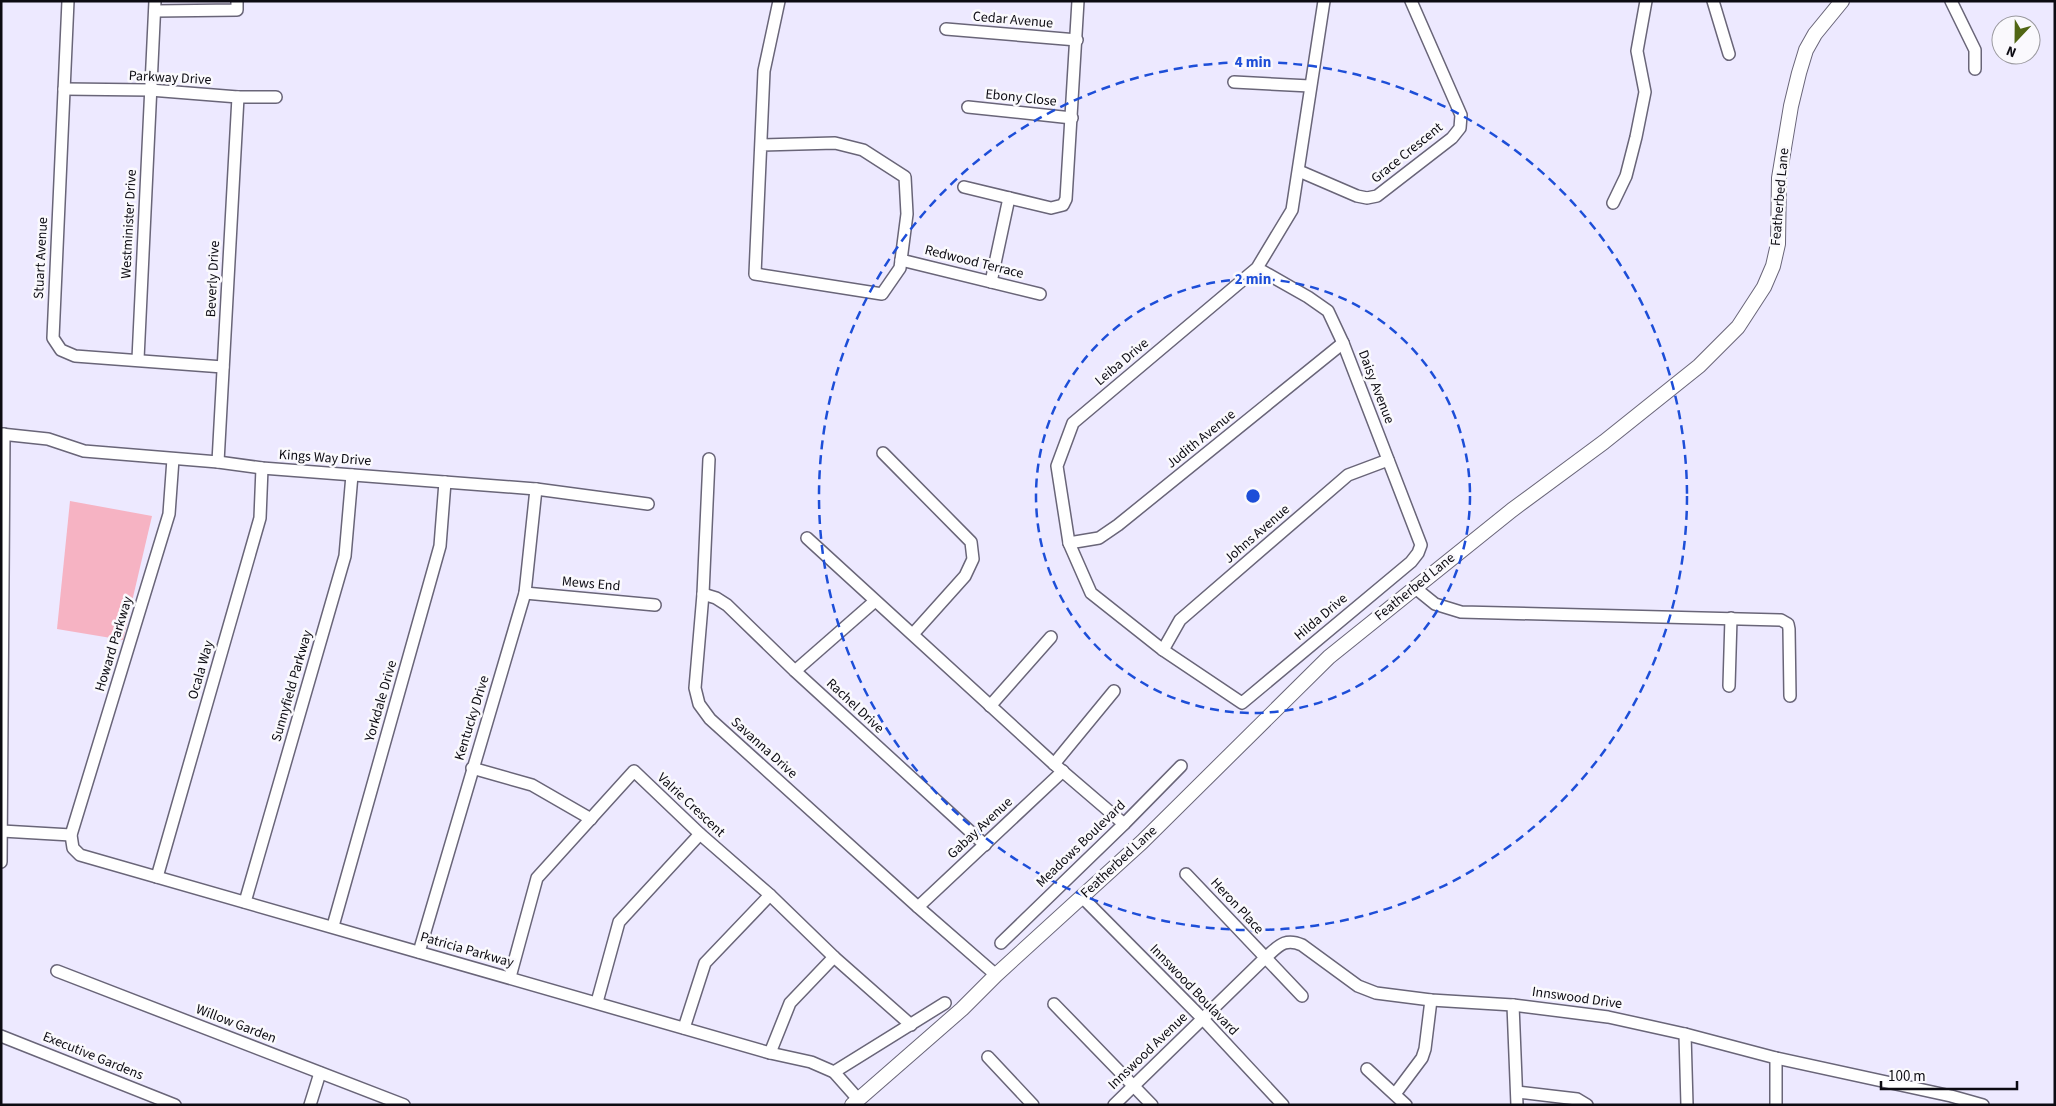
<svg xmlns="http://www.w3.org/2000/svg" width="2056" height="1106" font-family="'Source Sans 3',sans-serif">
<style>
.garden{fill:#f6b3c3}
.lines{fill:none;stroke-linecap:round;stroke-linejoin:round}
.minor-casing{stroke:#696578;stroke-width:14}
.major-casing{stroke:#696578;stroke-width:16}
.minor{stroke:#fff;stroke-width:11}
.major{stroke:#fff;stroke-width:14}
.ring{fill:none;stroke:#1d4ed8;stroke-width:2.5;stroke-dasharray:9 6}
.labels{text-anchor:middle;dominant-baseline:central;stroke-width:5;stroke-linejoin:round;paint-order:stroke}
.street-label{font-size:14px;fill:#0c0b12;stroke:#faf9fd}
.centre{fill:#1d4ed8;stroke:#faf9fd;stroke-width:2.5}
.ring-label{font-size:15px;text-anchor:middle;font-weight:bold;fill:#1d4ed8;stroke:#faf9fd;stroke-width:5;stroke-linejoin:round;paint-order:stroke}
</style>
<rect width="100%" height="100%" fill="#ede9ff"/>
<path class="garden" d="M70,501L152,516L123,640L57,629Z"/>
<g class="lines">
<defs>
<g id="minor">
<path d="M68,1L53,338L61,350L75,356L223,367"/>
<path d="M1713,1L1729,54"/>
<path d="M1951,1L1975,50V69"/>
<path d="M155,11L237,10V1"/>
<path d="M946,29L1077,40"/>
<path d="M1234,82L1310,86"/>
<path d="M64,89L150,90L238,97H276"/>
<path d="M968,107L1072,118"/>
<path d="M761,145L835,143L863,150L905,177L907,214L900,268L882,294L755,274L764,71L779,1"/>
<path d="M1299,171L1357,196L1367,198L1377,196L1452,138L1460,128L1461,115L1411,1"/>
<path d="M964,187L1051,208L1063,205L1066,199L1078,1"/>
<path d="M1613,203L1626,176L1636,137L1645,92L1637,51L1646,1"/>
<path d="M901,260L1040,294"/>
<path d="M1257,268L1308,297L1328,311L1343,343L1421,545L1418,553L1411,562L1242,703L1163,650L1091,593L1069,543L1057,466L1073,423L1257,268L1292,210L1324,1"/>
<path d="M991,282L1009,198"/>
<path d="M138,359L155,1"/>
<path d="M1,434L48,439L84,451L218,462L262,468L536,489L648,504"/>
<path d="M883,453L971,542L973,559L965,576L913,634"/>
<path d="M173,459L169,514L71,835L73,848L80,855L770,1053L811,1062L834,1072L858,1099"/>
<path d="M709,459L703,594L695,688L699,704L710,719L918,907L996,975"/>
<path d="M218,462L238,97"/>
<path d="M807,538L1054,764L1124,824"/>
<path d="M1069,543L1099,538L1118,525L1343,343"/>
<path d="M1414,587L1435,604L1461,612L1781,620L1788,624L1789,629L1790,696"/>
<path d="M525,593L655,605"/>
<path d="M703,594L716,598L727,605L795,671L985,845"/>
<path d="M1163,650L1180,620L1348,475L1388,460"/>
<path d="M795,671L875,601"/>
<path d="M1729,686L1731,618"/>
<path d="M990,706L1051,637"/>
<path d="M1054,764L1114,691"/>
<path d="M472,768L532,785L591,819"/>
<path d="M2,831L71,835"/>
<path d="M1,862L4,434"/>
<path d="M1186,874L1302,996"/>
<path d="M157,877L260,518L262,468"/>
<path d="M1082,897L1203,1019L1283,1105"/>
<path d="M245,902L345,556L352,475"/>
<path d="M918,907L1063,771"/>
<path d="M333,926L440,546L445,482"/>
<path d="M1001,943L1124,824L1181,766"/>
<path d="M419,952L525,593L536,489"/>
<path d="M57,971L404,1105"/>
<path d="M510,977L537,878L634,771L700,834L770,895L834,957L911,1025"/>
<path d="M597,1002L619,922L700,834"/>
<path d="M1054,1004L1152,1105"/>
<path d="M1513,1005L1517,1105"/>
<path d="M684,1028L705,963L770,895"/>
<path d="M1685,1034L1687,1105"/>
<path d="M1,1036L175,1105"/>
<path d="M770,1053L790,1003L834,957"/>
<path d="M988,1057L1033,1105"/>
<path d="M1776,1058V1105"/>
<path d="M1367,1069L1406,1105"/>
<path d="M834,1072L945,1003"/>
<path d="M1517,1092L1577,1099L1587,1105"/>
<path d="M1395,1094L1422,1058L1425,1049L1431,1000"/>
<path d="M310,1105L320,1073"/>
<path d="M1114,1105L1265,958C1278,947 1284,937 1302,945L1358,986L1376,993L1431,1000L1513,1005L1608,1017L1685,1034L1776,1058L1951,1096L1983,1105"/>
</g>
<path id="major" d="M852,1105L962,1009L996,975L1142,842L1329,657L1512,510L1604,442L1699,366L1738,327L1764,287L1773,266L1778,244L1779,178L1791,106L1799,73L1806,50L1815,34L1842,1"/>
</defs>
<use href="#minor" class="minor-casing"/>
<use href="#major" class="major-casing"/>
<use href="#minor" class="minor"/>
<use href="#major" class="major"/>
</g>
<g class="ring">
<circle cx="1253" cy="496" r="217"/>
<circle cx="1253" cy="496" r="434"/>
</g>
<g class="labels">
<g class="street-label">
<text transform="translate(1013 20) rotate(5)">Cedar Avenue</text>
<text transform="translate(170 78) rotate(3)">Parkway Drive</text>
<text transform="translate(1021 98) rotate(6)">Ebony Close</text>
<text transform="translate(1407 153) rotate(-39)">Grace Crescent</text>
<text transform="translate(1780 197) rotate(-85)">Featherbed Lane</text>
<text transform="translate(129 224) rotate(-87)">Westminister Drive</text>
<text transform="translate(41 258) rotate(-87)">Stuart Avenue</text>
<text transform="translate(974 262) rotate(14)">Redwood Terrace</text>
<text transform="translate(213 279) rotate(-87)">Beverly Drive</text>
<text transform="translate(1122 362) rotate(-40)">Leiba Drive</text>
<text transform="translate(1376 387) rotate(69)">Daisy Avenue</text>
<text transform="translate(1201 439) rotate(-39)">Judith Avenue</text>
<text transform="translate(325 458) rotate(4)">Kings Way Drive</text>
<text transform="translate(1257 534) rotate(-41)">Johns Avenue</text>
<text transform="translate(591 584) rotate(5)">Mews End</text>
<text transform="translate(1415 587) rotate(-39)">Featherbed Lane</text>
<text transform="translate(1321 617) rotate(-40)">Hilda Drive</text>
<text transform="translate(114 644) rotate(-73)">Howard Parkway</text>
<text transform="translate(201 670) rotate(-74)">Ocala Way</text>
<text transform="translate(292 686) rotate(-74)">Sunnyfield Parkway</text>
<text transform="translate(381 701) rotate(-74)">Yorkdale Drive</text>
<text transform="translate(855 706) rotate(43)">Rachel Drive</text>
<text transform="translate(472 718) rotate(-73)">Kentucky Drive</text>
<text transform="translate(764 748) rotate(42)">Savanna Drive</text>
<text transform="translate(691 805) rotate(43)">Valrie Crescent</text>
<text transform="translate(980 828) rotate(-43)">Gabay Avenue</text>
<text transform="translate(1081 844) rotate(-44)">Meadows Boulevard</text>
<text transform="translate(1119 862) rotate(-43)">Featherbed Lane</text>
<text transform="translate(1237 906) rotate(47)">Heron Place</text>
<text transform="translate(467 950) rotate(16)">Patricia Parkway</text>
<text transform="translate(1194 990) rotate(46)">Innswood Boulavard</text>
<text transform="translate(1577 998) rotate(8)">Innswood Drive</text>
<text transform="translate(236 1024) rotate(21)">Willow Garden</text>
<text transform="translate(1148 1051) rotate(-44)">Innswood Avenue</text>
<text transform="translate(93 1056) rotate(22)">Executive Gardens</text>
</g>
</g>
<circle cx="1253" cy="496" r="8" class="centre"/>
<g class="ring-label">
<text x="1253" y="67">4 min</text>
<text x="1253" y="284">2 min</text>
</g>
<rect width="2056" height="1106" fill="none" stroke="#0c0b12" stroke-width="5"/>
<g transform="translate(2016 40) rotate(202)"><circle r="24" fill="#faf9fd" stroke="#9b9a9f"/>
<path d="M0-4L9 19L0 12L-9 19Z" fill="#516614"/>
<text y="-8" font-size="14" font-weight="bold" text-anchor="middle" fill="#0c0b12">N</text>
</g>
<path d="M1881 1081v8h136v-8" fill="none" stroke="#0c0b12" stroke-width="2.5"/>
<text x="1888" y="1081" font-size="15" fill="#0c0b12" stroke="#faf9fd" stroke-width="4" paint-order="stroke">100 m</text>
</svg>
